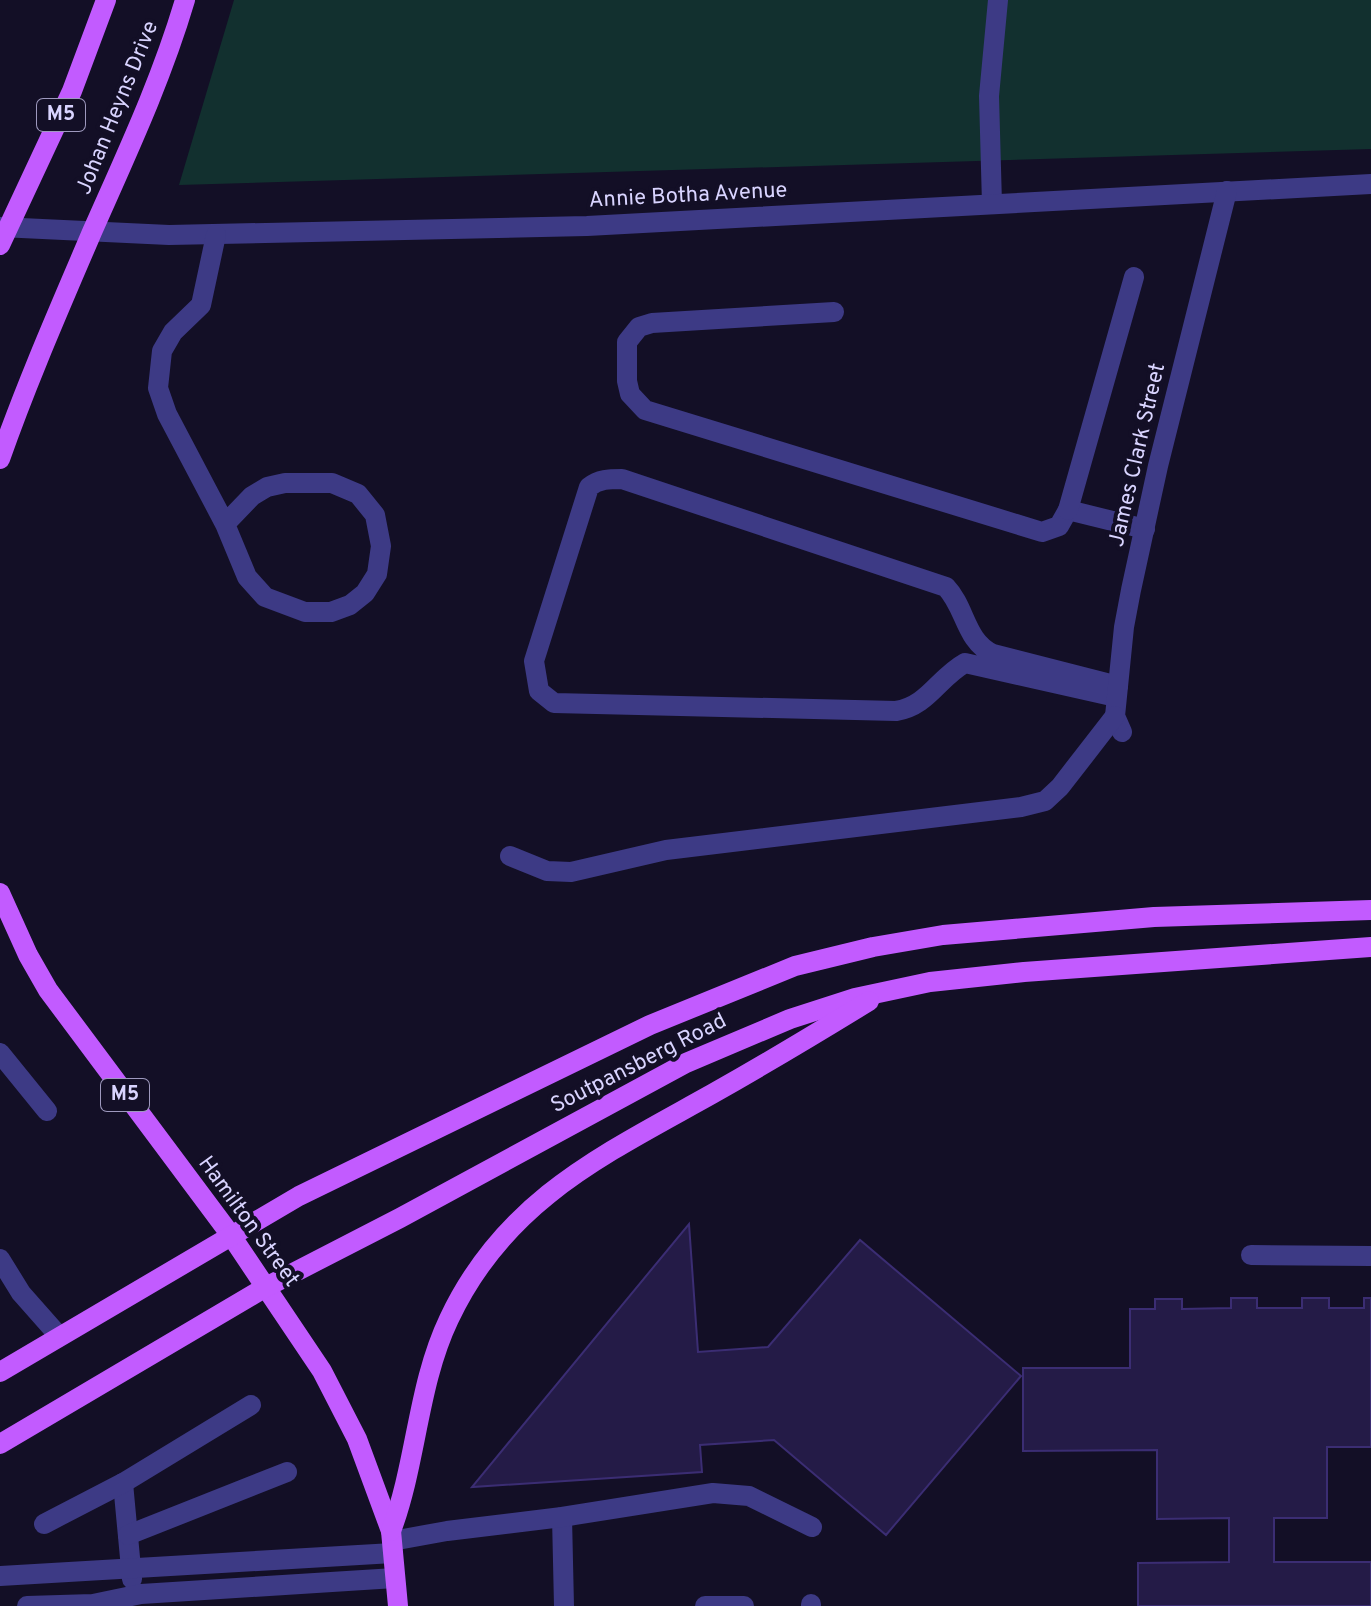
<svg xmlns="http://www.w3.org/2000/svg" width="1371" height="1606" font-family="Overpass,sans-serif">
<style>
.park{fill:#12302f}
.building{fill:#241b47;stroke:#3b2d73;stroke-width:2}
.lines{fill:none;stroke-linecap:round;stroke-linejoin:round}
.minor{stroke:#3d3a85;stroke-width:20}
.major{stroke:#c25bff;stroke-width:20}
.labels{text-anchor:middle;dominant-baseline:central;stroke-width:8;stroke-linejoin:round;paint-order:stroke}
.shield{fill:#130f26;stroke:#9e99be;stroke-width:2}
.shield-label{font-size:20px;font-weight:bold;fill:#d9d4ff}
.street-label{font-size:22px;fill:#d9d4ff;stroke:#130f26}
</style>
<rect width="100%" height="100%" fill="#130f26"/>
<path class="park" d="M234,0H1371V149L179,185Z"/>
<g class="building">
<path d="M689,1224L698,1352L768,1347L860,1240L1021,1376L886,1535L774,1440L700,1445L702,1472L472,1487Z"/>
<path d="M1231,1298H1257V1308H1302V1298H1329V1308H1364V1298H1371V1447H1327V1518H1274V1562H1371V1606H1138V1563L1229,1562V1518L1157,1519V1450L1023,1451V1368H1130V1309H1155V1299H1182V1309L1231,1308Z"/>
</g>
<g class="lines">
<g class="minor">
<path d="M992,204L989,96L998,0"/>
<path d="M0,227L169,235L587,226L1371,184"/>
<path d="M216,235L201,305L173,332L162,351L158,388L167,414L225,524L247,577L265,597L305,612H331L350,605L365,593L377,574L381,546L375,515L358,494L332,483H285L267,487L252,496L225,524"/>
<path d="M834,312L652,323L639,327L627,342V381L630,394L645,410L1042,532L1059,526L1068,510L1145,529"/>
<path d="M1068,510L1134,277"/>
<path d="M1116,697L965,663C938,678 928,706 896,711L554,703L539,691L534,661L589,487C599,479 609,479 622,479L946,587C966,608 965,641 993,654L1118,686"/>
<path d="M1122,732L1115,716L1124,627L1131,590L1158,466L1227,191"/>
<path d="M510,856L547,871L571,872L666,850L1021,807L1045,801L1060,787L1115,716"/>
<path d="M0,1053L47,1111"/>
<path d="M1251,1255L1371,1256"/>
<path d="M0,1259L21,1293L59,1336"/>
<path d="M123,1483L132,1579"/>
<path d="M562,1517L564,1606"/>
<path d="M44,1524L123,1483L251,1405"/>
<path d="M128,1535L287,1472"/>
<path d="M392,1541L447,1531L562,1517L713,1493L749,1496L812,1527"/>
<path d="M0,1576L393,1553"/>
<path d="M811,1604V1606"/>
<path d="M27,1606L93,1604L141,1594L395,1578"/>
<path d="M705,1606H744"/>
</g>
<g class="major">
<path d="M0,245L72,91L106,0"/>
<path d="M0,459C27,382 60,307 92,232C126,155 161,81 185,0"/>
<path d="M0,893L28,955L48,990L230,1234L322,1371L357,1439L391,1531L398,1606"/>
<path d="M0,1372L299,1196L650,1025L795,966L873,947L943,935L1154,917L1371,910"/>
<path d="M0,1444L266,1287L400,1218L686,1063L790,1019L855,998L930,982L1024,972L1371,947"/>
<path d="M391,1531C417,1462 417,1386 449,1319C505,1200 603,1155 712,1094C765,1064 817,1033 869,1001"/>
</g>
</g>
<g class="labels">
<g class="shield">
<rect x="37" y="99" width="48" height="32" rx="6"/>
<rect x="101" y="1079" width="48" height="32" rx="6"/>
</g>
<g class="shield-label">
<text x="61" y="115">M5</text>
<text x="125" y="1095">M5</text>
</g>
<g class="street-label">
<text transform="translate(118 108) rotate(-68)">Johan Heyns Drive</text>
<text transform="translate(688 196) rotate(-3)">Annie Botha Avenue</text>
<text transform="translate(1138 455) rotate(-77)">James Clark Street</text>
<text transform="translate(639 1064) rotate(-27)">Soutpansberg Road</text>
<text transform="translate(248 1222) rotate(54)">Hamilton Street</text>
</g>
</g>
</svg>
